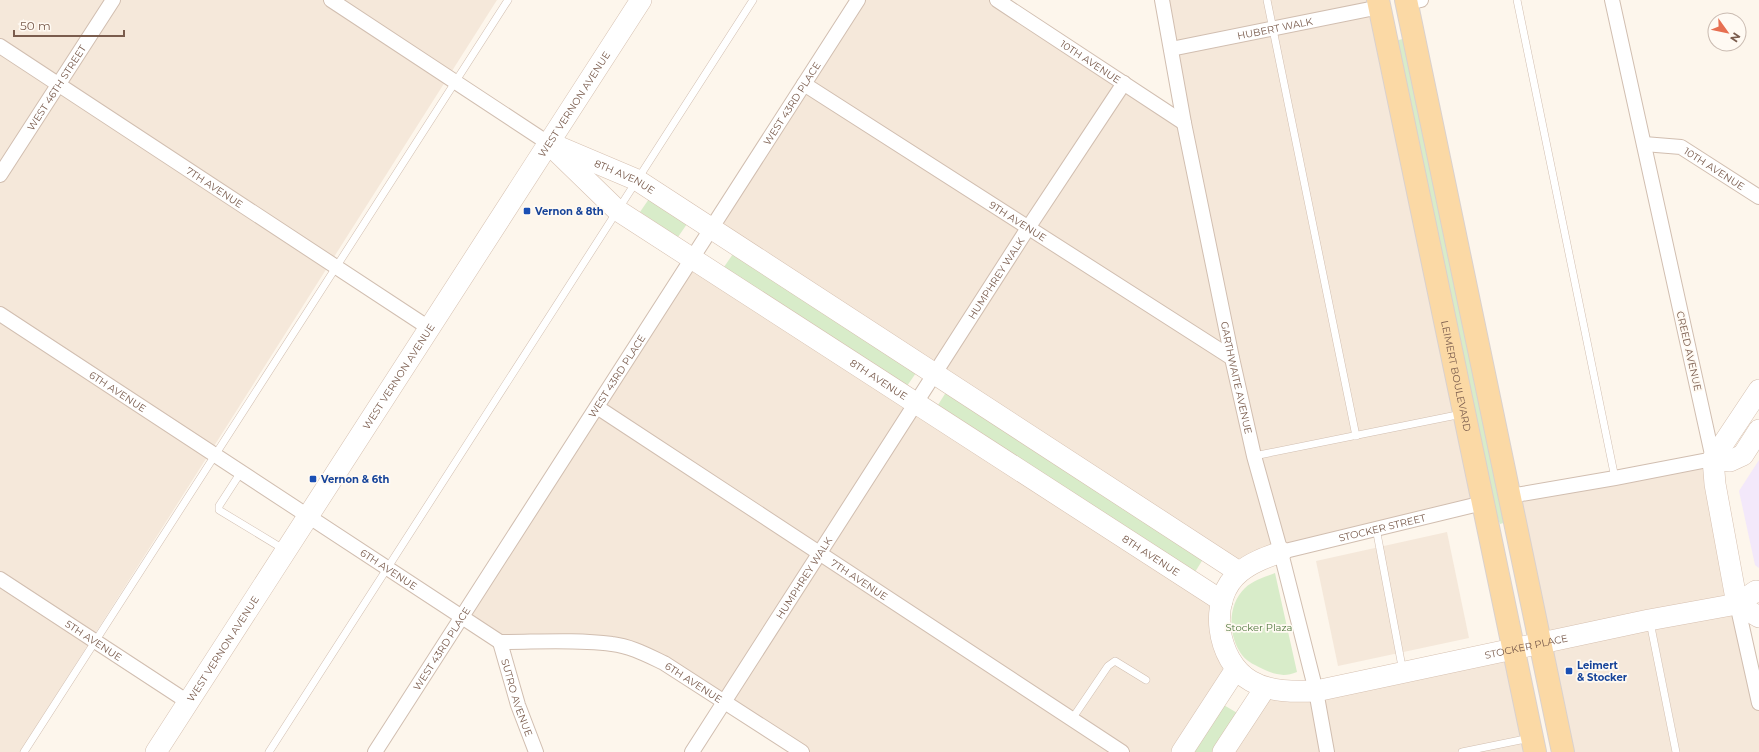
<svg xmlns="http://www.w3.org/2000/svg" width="1759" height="752" font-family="Montserrat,sans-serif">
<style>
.residential{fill:#f5e8da}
.education{fill:#f3e8fa}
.green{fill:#d8ecc9}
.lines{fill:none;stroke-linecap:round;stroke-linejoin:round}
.lane-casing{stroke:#d1beb0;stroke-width:8}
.street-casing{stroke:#d1beb0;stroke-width:16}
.secondary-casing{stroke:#d6c0b0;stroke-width:22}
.primary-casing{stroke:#dad1cd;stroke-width:24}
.lane{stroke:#fff;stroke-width:7}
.street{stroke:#fff;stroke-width:14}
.secondary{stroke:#fff;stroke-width:21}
.primary{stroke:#fbd9a5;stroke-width:22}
.transit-dot{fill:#1a4fb4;stroke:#fffaf3;stroke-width:1.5}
.labels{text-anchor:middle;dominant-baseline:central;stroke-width:3.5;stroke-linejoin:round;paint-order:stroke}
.street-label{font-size:10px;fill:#7a5c4d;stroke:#fffaf3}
.transit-label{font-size:10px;font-weight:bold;fill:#164399;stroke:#fffaf3;text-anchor:start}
.park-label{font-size:10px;fill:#537a41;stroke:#fffaf3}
</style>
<rect width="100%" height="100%" fill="#fdf6ec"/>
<g class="residential">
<path d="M0,0H497L20,752H0Z"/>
<path d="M858,0H997L1184,122L1162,0H1378L1483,503L1281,549L1239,572L712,228Z"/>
<path d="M692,258L1222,601L1236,669L1182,752H802L639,651L500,642L462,617Z"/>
<path d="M1713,459L1759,703V752H1563L1510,496Z"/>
<path d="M1447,532L1469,638L1338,666L1316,561Z"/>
<path d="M1513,649L1535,752H1223L1265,688L1282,691Z"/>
</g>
<path class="education" d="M1759,460V568L1755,565L1739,491Z"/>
<g class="green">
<path d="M1406,38L1507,522L1500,524L1492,503L1395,41Z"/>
<path d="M651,196L689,221L678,237L640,212Z"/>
<path d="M735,251L918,370L907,386L724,267Z"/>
<path d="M948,389L1205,556L1195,572L938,405Z"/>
<path d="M1275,573L1297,672C1285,677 1276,675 1265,670C1257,666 1247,662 1242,655C1228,636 1227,605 1245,588C1253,580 1265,577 1275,573Z"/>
<path d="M1222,704L1239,714L1215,752H1192Z"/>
</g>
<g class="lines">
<defs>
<g id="lane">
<path d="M1267,0L1356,436"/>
<path d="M1517,0L1615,478"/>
<path d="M1254,456L1462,414"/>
<path d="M241,472L219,506V510L285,550"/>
<path d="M1376,528L1403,672"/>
<path d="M1650,622L1676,752"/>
<path d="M1072,719L1108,666L1115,661L1146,680"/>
<path d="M24,752L508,0"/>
<path d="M269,752L753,0"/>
<path d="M1462,752L1530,738"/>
</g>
<g id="street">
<path d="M331,0L548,143"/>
<path id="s1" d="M997,0L1184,123"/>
<path id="s2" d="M1162,0L1184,123L1232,358L1254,456L1280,549L1316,691L1327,752"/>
<path d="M1407,3L1421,0"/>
<path id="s3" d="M0,46L429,328"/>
<path id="s4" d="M1171,49L1380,7"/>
<path id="s5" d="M804,84L1232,358"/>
<path id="s6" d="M1644,144L1681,147L1759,197"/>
<path id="s7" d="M0,175L113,0"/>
<path id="s8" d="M0,314L500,642C537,642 575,639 612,644C630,646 647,655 664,663L802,752"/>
<path id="s9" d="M597,407L1122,752"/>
<path d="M1510,496L1615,478L1713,459L1612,0"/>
<path id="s10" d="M1281,552L1483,503"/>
<path id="s11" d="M0,579L188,702"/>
<path d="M1737,604L1759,703"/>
<path id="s12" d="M500,642L518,705L536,752"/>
<path id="s13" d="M375,752L858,0"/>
<path id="s14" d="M692,752L1028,228L1124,83"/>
</g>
<g id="secondary">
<path id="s15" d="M548,143L617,210L1222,601"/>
<path id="s16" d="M559,147L637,180L1239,572"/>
<path d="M1713,459L1715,484L1737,604"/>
<path d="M1713,459L1759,390"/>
<path d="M1713,459L1730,461L1743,455L1759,430"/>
<path id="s17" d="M1281,552C1267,557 1252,562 1240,572C1207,598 1216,661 1251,681C1270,692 1294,692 1316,691L1649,620L1737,604L1756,591L1759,592"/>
<path d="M1737,604L1759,617"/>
<path id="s18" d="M156,752L641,0"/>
<path d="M1182,752L1236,669"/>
<path d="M1223,752L1265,688"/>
</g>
<g id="primary">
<path id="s19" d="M1378,0L1535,752"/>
<path d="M1406,0L1563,752"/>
</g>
</defs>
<use href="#lane" class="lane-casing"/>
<use href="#street" class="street-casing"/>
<use href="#secondary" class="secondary-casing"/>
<use href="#primary" class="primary-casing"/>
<use href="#lane" class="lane"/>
<use href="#street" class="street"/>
<use href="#secondary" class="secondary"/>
<use href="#primary" class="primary"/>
</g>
<g class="transit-dot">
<rect x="523" y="207" width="8" height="8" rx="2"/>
<rect x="309" y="475" width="8" height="8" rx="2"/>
<rect x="1565" y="667" width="8" height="8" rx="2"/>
</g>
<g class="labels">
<g class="street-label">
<text stroke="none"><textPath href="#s4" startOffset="106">HUBERT WALK</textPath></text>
<text stroke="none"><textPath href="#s1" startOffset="112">10TH AVENUE</textPath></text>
<text stroke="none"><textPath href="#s7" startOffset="104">WEST 46TH STREET</textPath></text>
<text stroke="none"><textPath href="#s13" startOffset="771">WEST 43RD PLACE</textPath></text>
<text stroke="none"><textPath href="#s18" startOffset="771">WEST VERNON AVENUE</textPath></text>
<text stroke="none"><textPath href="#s6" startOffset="77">10TH AVENUE</textPath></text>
<text stroke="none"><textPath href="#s16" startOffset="72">8TH AVENUE</textPath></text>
<text stroke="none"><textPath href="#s3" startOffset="257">7TH AVENUE</textPath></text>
<text stroke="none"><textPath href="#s5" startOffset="254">9TH AVENUE</textPath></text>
<text stroke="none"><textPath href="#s14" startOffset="563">HUMPHREY WALK</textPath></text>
<text transform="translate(1689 351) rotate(77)">CREED AVENUE</text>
<text stroke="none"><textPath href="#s18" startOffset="447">WEST VERNON AVENUE</textPath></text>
<text stroke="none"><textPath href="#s13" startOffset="447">WEST 43RD PLACE</textPath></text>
<text stroke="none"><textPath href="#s19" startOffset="384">LEIMERT BOULEVARD</textPath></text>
<text stroke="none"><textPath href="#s2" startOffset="385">GARTHWAITE AVENUE</textPath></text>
<text stroke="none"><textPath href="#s15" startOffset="408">8TH AVENUE</textPath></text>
<text stroke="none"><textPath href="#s8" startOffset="141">6TH AVENUE</textPath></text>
<text stroke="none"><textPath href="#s10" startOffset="104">STOCKER STREET</textPath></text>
<text stroke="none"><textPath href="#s15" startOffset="732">8TH AVENUE</textPath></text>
<text stroke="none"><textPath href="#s8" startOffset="465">6TH AVENUE</textPath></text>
<text stroke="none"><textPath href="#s14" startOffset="207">HUMPHREY WALK</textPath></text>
<text stroke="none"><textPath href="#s9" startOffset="314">7TH AVENUE</textPath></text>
<text stroke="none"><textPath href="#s11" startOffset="112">5TH AVENUE</textPath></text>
<text stroke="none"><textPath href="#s17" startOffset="453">STOCKER PLACE</textPath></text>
<text stroke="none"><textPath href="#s18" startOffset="123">WEST VERNON AVENUE</textPath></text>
<text stroke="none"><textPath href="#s13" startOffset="123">WEST 43RD PLACE</textPath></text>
<text stroke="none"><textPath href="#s8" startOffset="801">6TH AVENUE</textPath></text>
<text stroke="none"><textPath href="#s12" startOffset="58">SUTRO AVENUE</textPath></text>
</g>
<g class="transit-label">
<text x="535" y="211">Vernon &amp; 8th</text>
<text x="321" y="479">Vernon &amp; 6th</text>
<text x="1577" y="665">Leimert<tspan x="1577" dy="12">&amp; Stocker</tspan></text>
</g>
<g class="park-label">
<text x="1259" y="627">Stocker Plaza</text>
</g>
</g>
<g transform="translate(1727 32) rotate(123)"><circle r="19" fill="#fffaf3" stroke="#cabbb1"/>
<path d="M0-3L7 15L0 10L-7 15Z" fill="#e76f51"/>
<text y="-6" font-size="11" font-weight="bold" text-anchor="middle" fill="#7a5c4d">N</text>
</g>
<path d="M14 30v6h110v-6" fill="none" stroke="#7a5c4d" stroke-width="2"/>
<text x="20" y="30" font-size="12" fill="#7a5c4d" stroke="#fffaf3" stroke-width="3" paint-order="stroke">50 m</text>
</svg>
